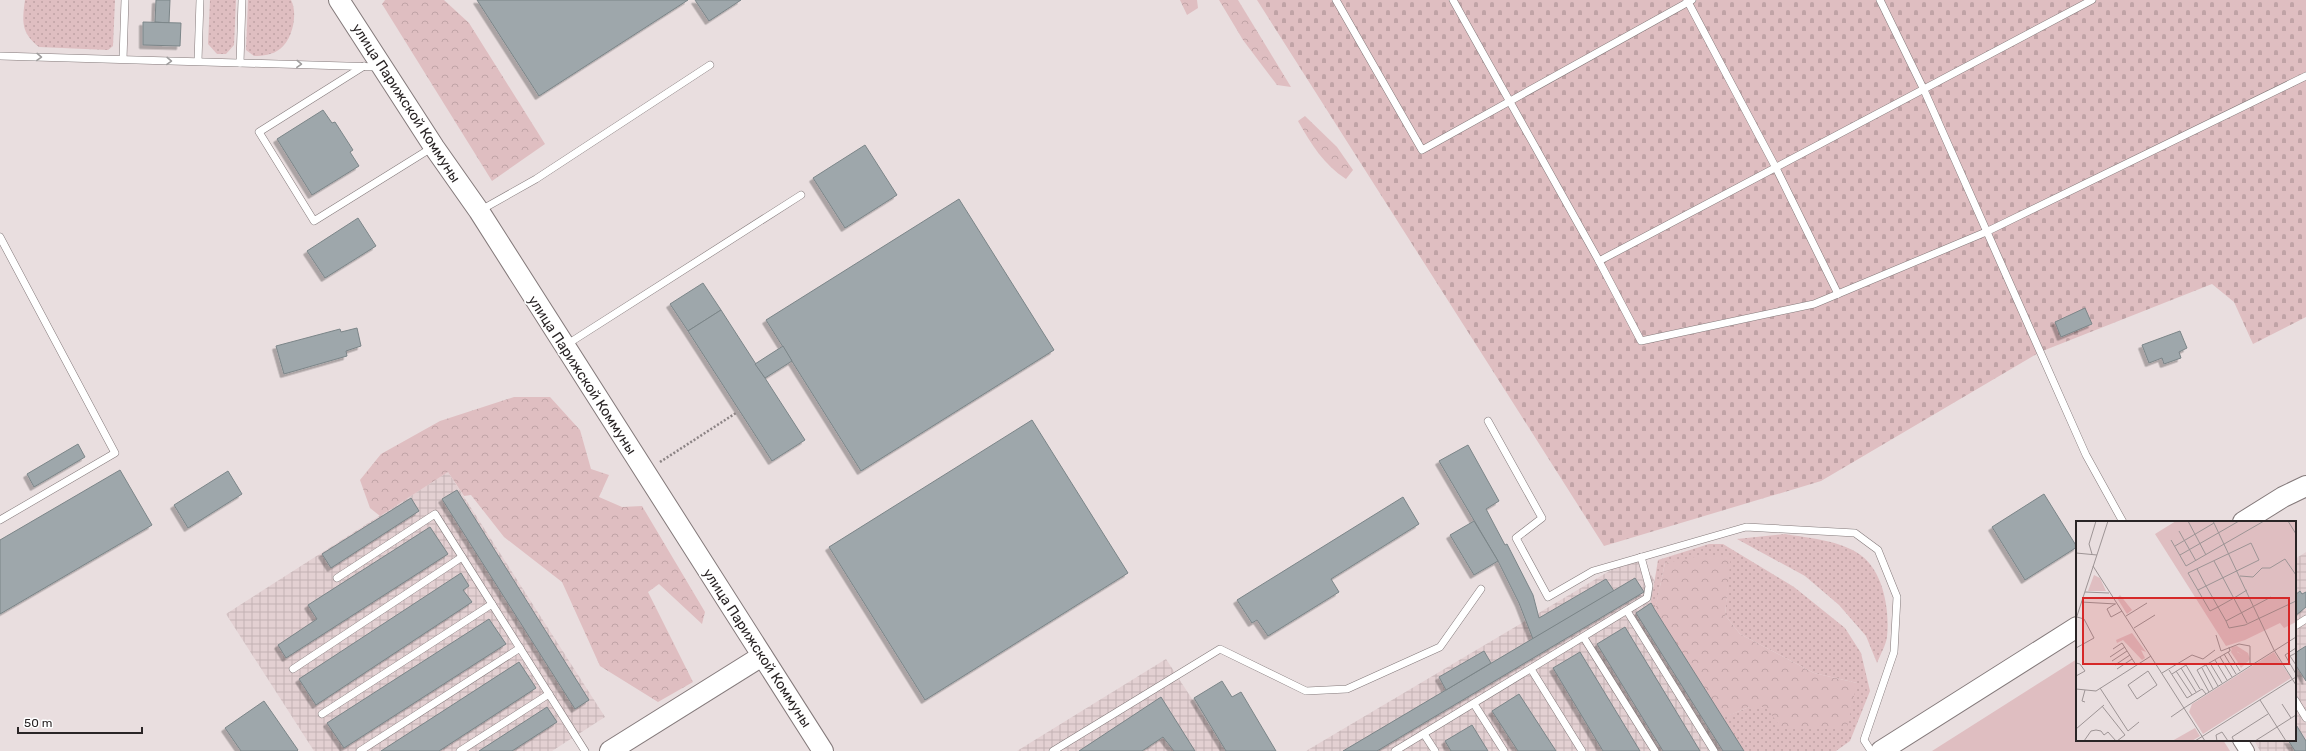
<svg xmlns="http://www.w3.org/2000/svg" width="2306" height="751" font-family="Rubik,sans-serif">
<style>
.industrial{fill:url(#industrial-grid)}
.grass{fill:url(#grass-dots)}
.forest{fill:url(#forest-crowns)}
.cemetery{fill:url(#cemetery-stones)}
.park{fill:#dfbec1}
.building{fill:#9ea7ab;stroke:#7b8588;filter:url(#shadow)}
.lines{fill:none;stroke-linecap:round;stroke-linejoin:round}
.lane-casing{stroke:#83797a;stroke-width:8}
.street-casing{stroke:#83797a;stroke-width:16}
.secondary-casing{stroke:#83797a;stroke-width:22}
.path{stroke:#8c8485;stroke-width:2.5;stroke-dasharray:2 2;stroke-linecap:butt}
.lane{stroke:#fff;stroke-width:7}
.street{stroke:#fff;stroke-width:14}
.secondary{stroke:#fff;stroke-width:20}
.oneway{stroke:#9f9d9d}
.labels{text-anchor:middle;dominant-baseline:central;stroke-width:3.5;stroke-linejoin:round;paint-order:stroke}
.street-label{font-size:14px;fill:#2a2526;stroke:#fff}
.inset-road{fill:none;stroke:#9d9495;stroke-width:1}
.view{fill:#d62828;fill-opacity:0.15;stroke:#d62828;stroke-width:2}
.inset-edge{fill:none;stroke:#2a2526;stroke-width:2}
</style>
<defs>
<pattern id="industrial-grid" width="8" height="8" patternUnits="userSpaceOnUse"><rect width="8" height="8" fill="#e3d0d2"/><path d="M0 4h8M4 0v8" fill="none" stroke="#c3b2b4"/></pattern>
<pattern id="grass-dots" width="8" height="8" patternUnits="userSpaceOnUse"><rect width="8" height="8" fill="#dfbec1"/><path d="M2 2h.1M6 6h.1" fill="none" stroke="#c0a3a6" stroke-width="1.8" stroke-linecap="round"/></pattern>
<pattern id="forest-crowns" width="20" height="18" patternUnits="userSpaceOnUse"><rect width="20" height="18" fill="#dfbec1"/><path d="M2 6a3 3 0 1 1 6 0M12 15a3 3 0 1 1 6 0" fill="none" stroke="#c0a3a6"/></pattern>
<pattern id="cemetery-stones" width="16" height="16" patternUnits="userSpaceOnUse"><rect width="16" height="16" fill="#dfbec1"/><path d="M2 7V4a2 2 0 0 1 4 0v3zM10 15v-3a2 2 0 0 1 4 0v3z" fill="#c0a3a6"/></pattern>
<filter id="shadow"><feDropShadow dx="-3.5" dy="3.5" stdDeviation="0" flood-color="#0004"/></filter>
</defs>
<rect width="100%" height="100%" fill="#e9dedf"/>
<g class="industrial">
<path d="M448,472L605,717L552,751H314L226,614Z"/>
<path d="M2306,552V751H2260L2254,740H2295V559Z"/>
<path d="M1638,554L1761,751H1306Z"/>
<path d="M1166,659L1226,751H1017Z"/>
</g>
<g class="grass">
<path d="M25,0H115L113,46L108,50L39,47C21,33 22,22 25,0Z"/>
<path d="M210,0H236L234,45L226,54H217L208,44Z"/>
<path d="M248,0H291C298,13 293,39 280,49C272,55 263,56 254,56L246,50Z"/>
<path d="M1785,534C1808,538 1836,540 1856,552C1883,567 1890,609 1887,637C1886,645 1880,655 1877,663L1866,636L1839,605L1805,576L1737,539Z"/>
<path d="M1709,544H1723L1794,587L1845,628L1861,653L1870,691L1850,741L1836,751H1744L1723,718L1749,707H1767L1857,683L1814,673L1740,634L1725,615L1730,556L1665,563L1655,610L1651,603L1658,560Z"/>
</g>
<g class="forest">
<path d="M385,0H444L469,23L545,144L492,181L382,4Z"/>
<path d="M1180,0H1197L1198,8L1187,15Z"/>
<path d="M1219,0H1238L1291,87L1277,85L1243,40Z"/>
<path d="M1305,116L1337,147L1353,170L1346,179C1324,165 1311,144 1298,121Z"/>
<path d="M514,397H550L580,430L591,469L609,475L599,497L622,507L642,506L705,612L702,624L659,584L648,592L693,682L658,702L600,666L562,582L504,537L471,495L464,496L448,472L380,516L370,508L360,480L381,454L440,421Z"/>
<path d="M1705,555H1731L1725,615L1740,634L1814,673L1857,683L1847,728L1782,729L1766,707H1749L1723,718L1655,610L1665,563Z"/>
</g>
<path class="cemetery" d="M1257,0H2306V317L2253,344L2234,302L2212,284L2040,352L1821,481L1604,546Z"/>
<path class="park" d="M2077,659V740H2223L2230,751H1932Z"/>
<g class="building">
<path d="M156,0H170L169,23L155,22Z"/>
<path d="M477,0H688L539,96Z"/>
<path d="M695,0H741L709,21Z"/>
<path d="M143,22L181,23L180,46L143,45Z"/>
<path d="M323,110L332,123L335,122L353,150L350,152L359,166L312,195L277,139Z"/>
<path d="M865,145L897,195L845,228L813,178Z"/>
<path d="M959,199L1054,350L861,471L766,320Z"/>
<path d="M358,218L376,246L325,278L307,251Z"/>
<path d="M703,283L721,310L688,331L670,304Z"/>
<path d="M2085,308L2092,324L2061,337L2055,322Z"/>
<path d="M721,310L805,440L772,461L688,331Z"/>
<path d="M357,328L361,346L346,351L347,356L284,374L276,346L340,329L341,332Z"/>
<path d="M2180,331L2187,348L2179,352L2181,358L2164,364L2162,358L2149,363L2142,345Z"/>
<path d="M783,346L792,361L765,378L755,364Z"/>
<path d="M1032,420L1128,573L925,700L829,547Z"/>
<path d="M78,444L85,457L34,487L27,474Z"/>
<path d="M1468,445L1499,501L1486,509L1505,545L1507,544L1533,595L1539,618L1606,579L1614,591L1533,639L1519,603L1498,561L1439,461Z"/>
<path d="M120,470L152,525L0,614V540Z"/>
<path d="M228,471L242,494L188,528L174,505Z"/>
<path d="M457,490L589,700L575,709L442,499Z"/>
<path d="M2044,494L2077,547L2025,580L1992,527Z"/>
<path d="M1403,497L1419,524L1331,579L1339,592L1268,636L1257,620L1252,623L1237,600Z"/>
<path d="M411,498L419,511L331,568L322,554Z"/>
<path d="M1474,521L1498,561L1474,575L1450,535Z"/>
<path d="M430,527L448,554L286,658L278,645L317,619L308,605Z"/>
<path d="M461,573L469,586L463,590L472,602L316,705L299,679Z"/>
<path d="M1635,578L1644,592L1377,751H1343Z"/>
<path d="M2300,591L2302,594L2306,592V607L2295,616V595Z"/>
<path d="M1651,603L1655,610L1744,751H1723L1636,613Z"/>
<path d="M489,619L506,644L344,748L327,723Z"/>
<path d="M1625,627L1700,751H1663L1597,644Z"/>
<path d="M2306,646V681L2295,664V653Z"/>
<path d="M1484,651L1491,663L1446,690L1439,677Z"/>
<path d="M1580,652L1640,751H1603L1553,668Z"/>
<path d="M519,662L536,688L439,751H381Z"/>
<path d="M1222,681L1232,697L1241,692L1276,751H1226L1194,698Z"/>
<path d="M1519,694L1556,751H1518L1492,711Z"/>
<path d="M1161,697L1195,751H1174L1163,737L1142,751H1079Z"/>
<path d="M264,701L298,750L297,751H241L225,728Z"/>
<path d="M547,707L557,722L512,751H479Z"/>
<path d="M2295,723L2306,741V751H2295L2288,740H2295Z"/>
<path d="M1472,725L1488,751H1451L1445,741Z"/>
</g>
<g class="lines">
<defs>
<g id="lane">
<path d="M1336,0L1422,150L1692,0"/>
<path d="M1453,0L1599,261L2092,0"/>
<path d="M1687,0L1776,168L1838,294"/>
<path d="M1880,0L1924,90L2086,455L2123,522"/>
<path d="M0,56L380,67"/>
<path d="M123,59L125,0"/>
<path d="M198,61L200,0"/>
<path d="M240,63L242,0"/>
<path d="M364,66L259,132L314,221L433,147"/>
<path d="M481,210L536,179L710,65"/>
<path d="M0,237L115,453L0,520"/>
<path d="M1599,261L1641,341L1814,304L1986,232L2306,76"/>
<path d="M566,345L801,195"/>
<path d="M1488,421L1542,518L1516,538L1548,597L1593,571L1746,527L1855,533L1878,550L1897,597L1894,652L1864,740L1871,751"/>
<path d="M337,578L435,514L585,751"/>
<path d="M1627,611L1714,751"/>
<path d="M2295,626L2306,619"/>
<path d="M1584,638L1655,751"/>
<path d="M293,669L462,557"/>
<path d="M1531,669L1582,751"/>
<path d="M2295,700L2306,718"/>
<path d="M1474,704L1504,751"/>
<path d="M322,714L492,604"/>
<path d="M1424,734L1435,751"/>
<path d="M360,751L520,648"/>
<path d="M460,751L549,694"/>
<path d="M1053,751L1220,649L1306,691L1347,689L1440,647L1481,589"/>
<path d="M1395,751L1647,598L1649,586L1641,557"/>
</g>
<path id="street" d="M2240,740L2247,751"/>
<g id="secondary">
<path d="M339,0L434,147L479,211L823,751"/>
<path d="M2243,522L2283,497L2306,486"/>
<path d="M610,751L762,656"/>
<path d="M1881,751L2077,627"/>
</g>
</defs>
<use href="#lane" class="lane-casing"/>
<use href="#street" class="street-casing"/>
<use href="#secondary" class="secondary-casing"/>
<path class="path" d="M660,462L736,413"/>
<use href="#lane" class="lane"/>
<use href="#street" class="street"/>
<use href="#secondary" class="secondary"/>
</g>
<defs><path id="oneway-chevron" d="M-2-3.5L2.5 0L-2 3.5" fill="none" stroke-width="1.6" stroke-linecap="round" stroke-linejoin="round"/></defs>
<g class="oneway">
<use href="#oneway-chevron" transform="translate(39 57) rotate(2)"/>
<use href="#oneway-chevron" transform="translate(169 61) rotate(2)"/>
<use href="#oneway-chevron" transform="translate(299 64) rotate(2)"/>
</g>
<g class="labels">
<g class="street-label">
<text transform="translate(406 103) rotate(57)">улица Парижской Коммуны</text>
<text transform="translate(582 375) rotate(57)">улица Парижской Коммуны</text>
<text transform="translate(757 648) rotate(57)">улица Парижской Коммуны</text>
</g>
</g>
<g transform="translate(2076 521)">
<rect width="220" height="220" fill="#e9dedf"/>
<path d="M18,54L24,57L30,70H12ZM161,125L172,132L174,138L165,147L161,140L169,136L156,127L154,130L155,126Z" fill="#dfbec1"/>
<path d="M44,74L56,89L51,93L41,77ZM56,112L70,131L65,129L69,137L66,139L47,119L41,122L40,119ZM161,126V131L173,137L172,141L161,140L155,131L156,127Z" fill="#dfbec1"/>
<path d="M100,0H220V101L208,107L204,102L169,119L150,125L79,13Z" fill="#dfbec1"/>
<path d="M198,131L215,157L127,213L113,191L116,183ZM119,207L124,215L116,220H96Z" fill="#dfbec1"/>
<path class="inset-road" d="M112,0L130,34M137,0L198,129L220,164M212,0L220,13M103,10L120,40M95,19L110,45L188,0M99,25L138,2M0,32L21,34M16,33L13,23L20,0M104,34L163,0M138,40L171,102M17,45L129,220M121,48L130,65L122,69M164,55L177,56L186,47H194L209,38L220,54M171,69L158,77L142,86L134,90L112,52L175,22L183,39L130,65L150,100L195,76M9,71L33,72M5,81L40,83M39,83L31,88L35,96L46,90M50,95L71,82M0,98L32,0M150,100L153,107L169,104L220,80M58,107L79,94M140,114L145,130L163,123L174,125V144M0,127L18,117L8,98L1,96M37,128L46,122L60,144M152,131L164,150M220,132L214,135L220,144M148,133L160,153M34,136L49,126M144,136L156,156M139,139L151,159M36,140L51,130M0,142L4,143L9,150L0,155M134,142L146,162M39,144L54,134M130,144L142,165M105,147L120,171M126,147L137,168M41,148L56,138M93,149L111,177L126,168L130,173M72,150L81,164L61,178L52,164ZM100,150L116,174M86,152L116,134L127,138L139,129M96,153L110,144L124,168M220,153L209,134L220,127M24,167L52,210L63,201M0,168L20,170L75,135M9,169L6,180L9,181M133,171L121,149L154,130L153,126M184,179L210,220M206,183L215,197M26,185L49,214L41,220M108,187L220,116M95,196L108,187M0,208L28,184M8,220L15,210L20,209L25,210L28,214L32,211L40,220M119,220L220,156M141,220L140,214L146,211L152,220M158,220L156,216L192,193M179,220L220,194"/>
<path class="view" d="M7,77H213V143H7Z"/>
<rect width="220" height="220" class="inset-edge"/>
</g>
<path d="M18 727v6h124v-6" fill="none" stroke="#2a2526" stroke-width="2"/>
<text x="24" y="727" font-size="12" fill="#2a2526" stroke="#ffffff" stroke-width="3" paint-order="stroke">50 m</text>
</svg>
